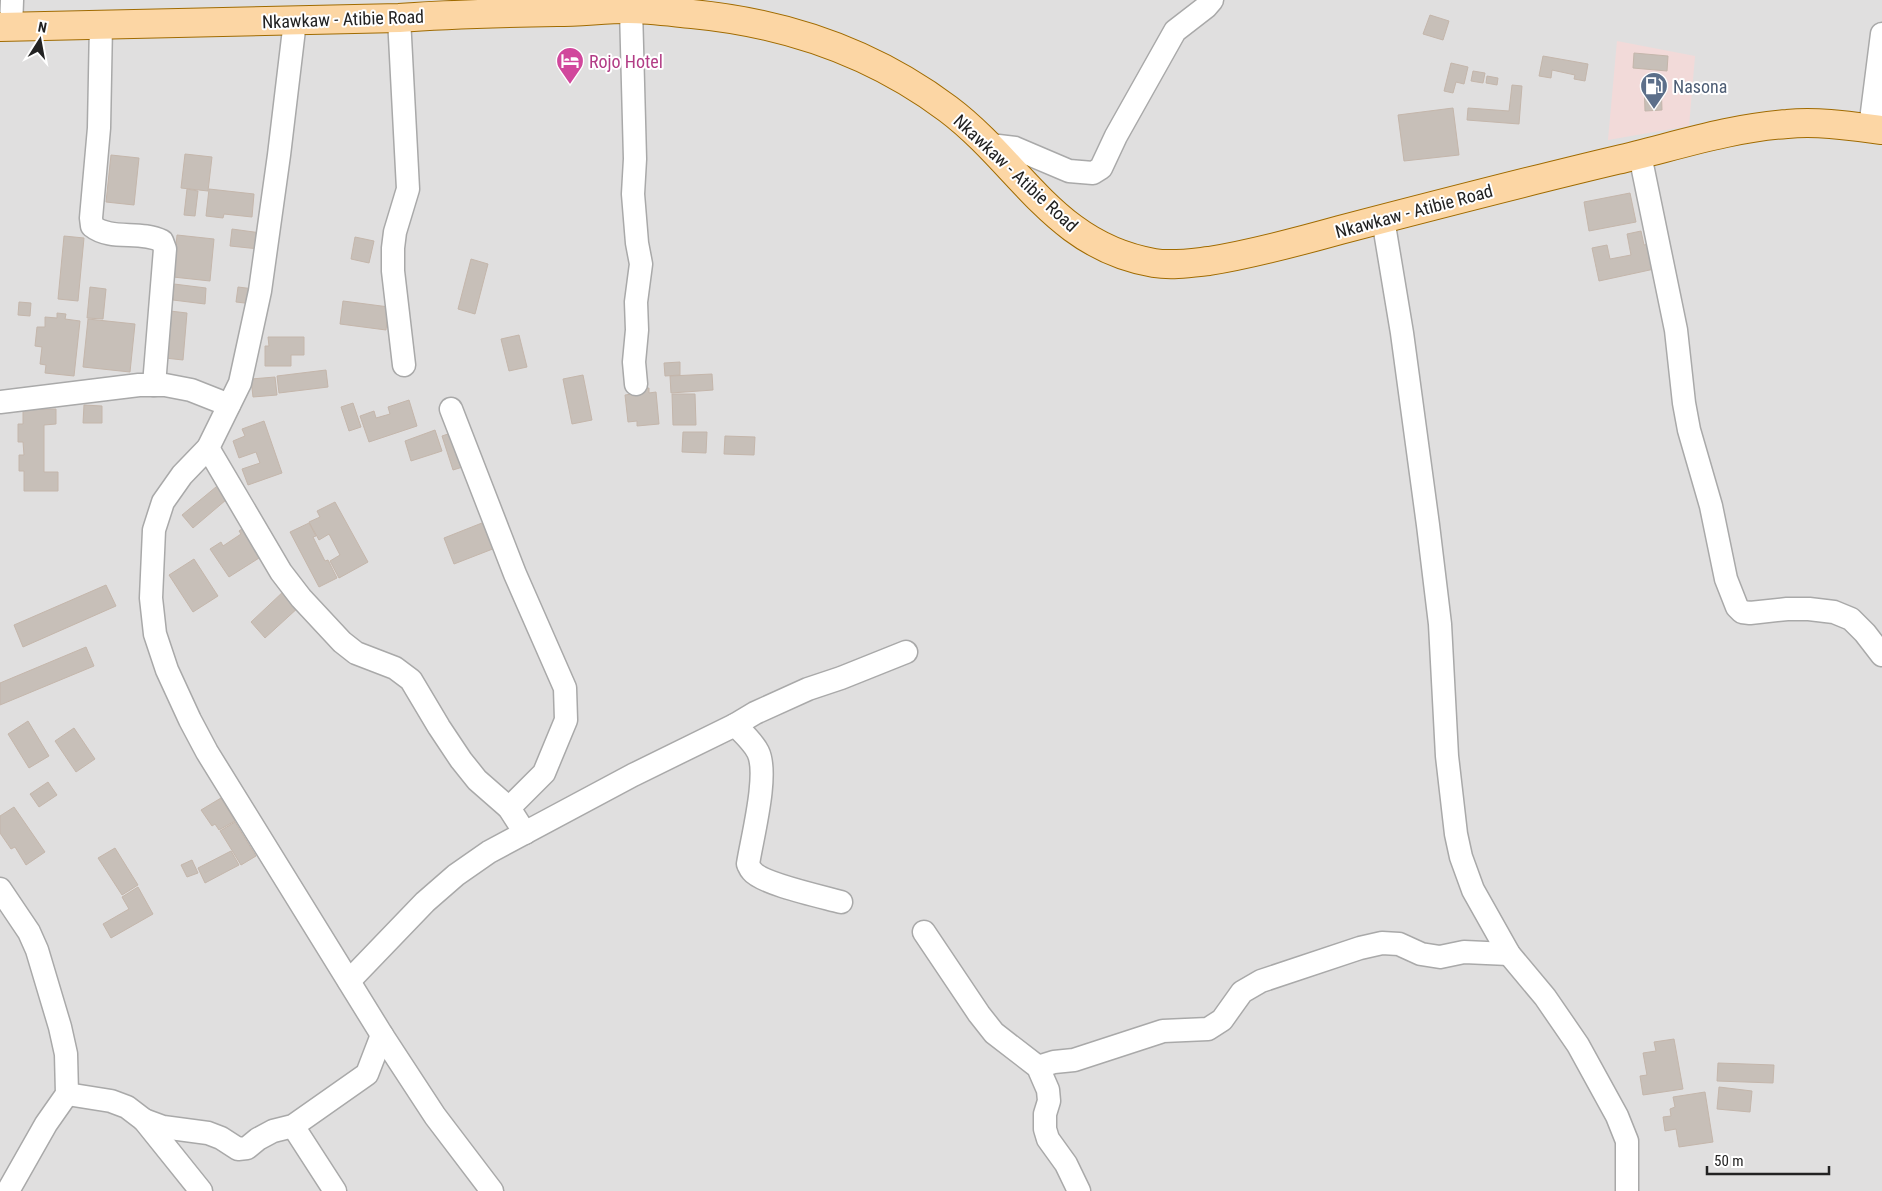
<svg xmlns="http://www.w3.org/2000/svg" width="1882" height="1191" font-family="'Roboto Condensed',sans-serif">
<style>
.residential{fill:#e0dfdf}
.commercial{fill:#f2dad9}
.building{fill:#c7bfb8;stroke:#c4b6ab}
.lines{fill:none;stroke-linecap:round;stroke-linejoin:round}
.minor-casing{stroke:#a9a9a9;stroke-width:25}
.major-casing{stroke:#a06b00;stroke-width:30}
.minor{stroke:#fff;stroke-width:22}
.major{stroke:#fcd6a4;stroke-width:28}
.labels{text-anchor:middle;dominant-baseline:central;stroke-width:4;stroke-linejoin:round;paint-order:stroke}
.street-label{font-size:18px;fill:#222;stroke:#fff}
.hotel-label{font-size:18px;fill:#b23c85;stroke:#fff;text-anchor:start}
.service-label{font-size:18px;fill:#4e5e75;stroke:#fff;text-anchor:start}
</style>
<rect width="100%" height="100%" fill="#f2efe9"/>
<rect class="residential" x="0" y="0" width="1882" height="1191"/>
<path class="commercial" d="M1617,41L1695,56L1689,126L1608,140Z"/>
<g class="building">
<path d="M1430,15L1449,21L1443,40L1423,34Z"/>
<path d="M1634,53L1668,56L1667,71L1633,68Z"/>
<path d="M1543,56L1588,64L1585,81L1574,79L1575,75L1552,70L1551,78L1539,76Z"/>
<path d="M1451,63L1468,67L1464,84L1456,82L1453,93L1444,91Z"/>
<path d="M1473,71L1485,73L1483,83L1471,81Z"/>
<path d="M1487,76L1498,78L1497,85L1486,83Z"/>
<path d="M1661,80L1662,110L1645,111L1644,81Z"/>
<path d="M1512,85L1522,86L1519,124L1467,120L1468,108L1509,111Z"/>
<path d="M1453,108L1459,155L1404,161L1398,115Z"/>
<path d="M185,154L212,157L208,191L181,188Z"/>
<path d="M111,155L139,158L134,205L106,202Z"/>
<path d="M187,189L198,191L195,216L184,215Z"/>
<path d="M209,189L254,194L252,217L224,214L223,218L206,216Z"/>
<path d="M1630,193L1636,222L1589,231L1584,202Z"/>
<path d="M232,229L261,233L259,249L230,246Z"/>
<path d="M1641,231L1644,245L1654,243L1659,268L1599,281L1592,248L1607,245L1610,259L1631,255L1627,234Z"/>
<path d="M177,235L214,239L210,281L173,277Z"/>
<path d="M64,236L84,238L78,301L58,299Z"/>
<path d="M355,237L374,241L369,263L351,259Z"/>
<path d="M471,259L488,264L475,314L458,309Z"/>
<path d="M174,284L206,288L205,304L173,300Z"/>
<path d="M90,287L106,289L103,319L87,318Z"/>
<path d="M238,287L254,289L253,304L236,302Z"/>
<path d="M343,301L389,307L386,330L340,324Z"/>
<path d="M19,302L31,303L30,316L18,315Z"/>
<path d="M170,311L187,313L183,360L165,358Z"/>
<path d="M57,313L66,314L65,319L80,321L74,376L45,373L46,365L40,364L42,347L35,346L37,327H45V317L57,318Z"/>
<path d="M88,319L135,324L130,372L83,367Z"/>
<path d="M519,335L527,367L509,371L501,339Z"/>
<path d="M268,337H304V355H291V366H265V346H269Z"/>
<path d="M680,362V375L665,376L664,363Z"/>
<path d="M326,370L328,387L279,393L277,376Z"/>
<path d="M712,374L713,390L671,393L670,376Z"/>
<path d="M583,375L592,420L572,424L563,379Z"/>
<path d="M275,377L277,395L253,397L251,379Z"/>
<path d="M649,388V393L656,392L659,424L637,426V421L628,422L625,395L632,394V389Z"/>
<path d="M672,394H695L696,425H673Z"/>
<path d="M409,400L417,426L369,442L360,416L374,411L376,418L390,414L388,407Z"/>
<path d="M353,403L361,427L349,431L341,407Z"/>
<path d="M84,405L102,406V423H83Z"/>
<path d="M23,409H56V424L44,425V472H58V491H24V471H19V455H24L23,442H18V424H23Z"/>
<path d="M264,421L282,473L248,485L242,469L260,463L256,452L239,458L233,441L245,436L242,429Z"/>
<path d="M435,430L442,451L411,461L405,441Z"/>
<path d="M457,431L469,465L453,470L442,436Z"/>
<path d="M683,432H707L706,453L682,452Z"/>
<path d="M725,436L755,437L754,455L724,454Z"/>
<path d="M222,482L233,494L193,528L182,515Z"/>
<path d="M335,502L368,562L339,578L330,561L340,555L329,534L319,540L309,522L320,517L317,511Z"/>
<path d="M492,519L503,545L454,564L444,538Z"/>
<path d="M309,523L316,536L313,537L325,561L328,560L337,578L319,587L290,532Z"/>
<path d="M249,524L267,553L229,577L210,549L221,542L223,546L241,534L239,531Z"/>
<path d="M194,559L218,596L193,612L169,575Z"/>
<path d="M106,585L116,606L23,647L14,625Z"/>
<path d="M285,590L300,606L265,638L251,622Z"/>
<path d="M86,647L94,666L0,705V683Z"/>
<path d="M28,721L49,756L29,768L8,734Z"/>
<path d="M74,728L95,759L76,772L55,741Z"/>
<path d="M48,782L57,795L39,807L30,794Z"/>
<path d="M221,798L235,821L219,830L215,824L212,826L201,810Z"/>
<path d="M14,807L45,852L26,865L15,847L11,849L0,833V816Z"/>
<path d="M235,822L256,856L241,865L220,831Z"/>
<path d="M115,848L138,885L122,895L98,858Z"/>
<path d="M231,851L239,865L205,883L198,868Z"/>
<path d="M192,860L198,873L187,877L181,865Z"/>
<path d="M138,887L153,914L111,938L103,924L129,909L122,897Z"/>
<path d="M1674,1039L1683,1089L1643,1095L1640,1076L1647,1075L1643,1053L1656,1051L1654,1042Z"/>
<path d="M1718,1063L1774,1065L1773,1083L1717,1081Z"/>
<path d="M1719,1087L1752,1091L1750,1112L1717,1109Z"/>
<path d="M1705,1092L1713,1142L1679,1147L1676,1129L1665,1131L1663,1117L1671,1116L1670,1109L1675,1107L1673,1097Z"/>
</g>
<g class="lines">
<defs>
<g id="minor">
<path d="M631,9L635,159L633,194L637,243L641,264L636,302L637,330L634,362L636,384"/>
<path d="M399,18L408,189L395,232L393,248V271L404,365"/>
<path d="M295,21L279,155L260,291L240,383L208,448L182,475L163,502L154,530L151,598L155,634L167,670L190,720L207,752L382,1035L435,1116L492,1191"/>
<path d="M101,24L99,128L91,218L92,226C111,241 140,230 162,241L165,249L154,385"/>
<path d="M11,27L12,0"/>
<path d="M1870,128L1882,34"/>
<path d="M990,145L1015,148L1069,171L1093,173L1101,168L1116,136L1175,31L1206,7L1212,0"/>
<path d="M1640,155L1676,330L1684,403L1689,430L1711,506L1726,579L1737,607L1742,612L1750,613L1787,609H1809L1834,612L1851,619L1865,633L1882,655"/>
<path d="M1383,219L1402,333L1428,525L1440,624L1447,756L1456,834L1461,857L1473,890L1509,954L1545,997L1578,1045L1617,1116L1627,1141V1191"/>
<path d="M0,402L139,385H165L191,390L229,405"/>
<path d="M451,409L515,574L565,688L566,720L544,773L509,808"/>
<path d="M208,448L281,572L301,598L342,642L356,653L395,668L411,680L439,727L461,760L477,780L509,808L525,833"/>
<path d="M735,725C743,733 753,742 758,752C769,774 752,838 748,864C749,866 750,869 752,871C762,884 823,897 841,902"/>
<path d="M0,889L29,932L37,950L60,1027L66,1054L67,1094L46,1124L8,1191"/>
<path d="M924,932L979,1014L994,1033L1038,1067L1048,1090L1049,1101L1045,1114V1129L1048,1139L1066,1164L1079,1191"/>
<path d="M349,981L425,902L456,875L489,852L633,775L735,725L755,713L808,689L841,678L906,652"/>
<path d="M1038,1067L1054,1062L1074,1060L1163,1031L1208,1029L1222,1020L1242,992L1261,981L1360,948L1382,943L1399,944L1421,954L1440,957L1464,952L1509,954"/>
<path d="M67,1094L111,1101L127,1107L144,1120L163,1127L208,1133L221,1138L238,1149L247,1148L258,1139L273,1131L293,1126L367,1074L382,1035"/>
<path d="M144,1120L201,1191"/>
<path d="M293,1126L335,1191"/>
</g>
<path id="major" d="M0,27L399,18C451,14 504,13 557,12C581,12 605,9 628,9C649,9 671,12 692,14C786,23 872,52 948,109C1021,164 1054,246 1154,263C1172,266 1191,263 1209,261C1253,254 1297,242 1340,230C1432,206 1524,182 1617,160C1673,147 1729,128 1787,124C1819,121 1851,126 1882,130"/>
</defs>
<use href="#minor" class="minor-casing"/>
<use href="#major" class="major-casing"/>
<use href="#minor" class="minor"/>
<use href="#major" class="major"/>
</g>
<defs>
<symbol id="hotel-pin" viewBox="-11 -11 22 30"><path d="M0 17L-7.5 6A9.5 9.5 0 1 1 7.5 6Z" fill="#d1479c" stroke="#fff"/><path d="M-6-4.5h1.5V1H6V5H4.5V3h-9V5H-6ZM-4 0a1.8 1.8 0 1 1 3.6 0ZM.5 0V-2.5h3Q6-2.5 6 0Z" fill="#fff"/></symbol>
<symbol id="fuel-pin" viewBox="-11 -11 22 30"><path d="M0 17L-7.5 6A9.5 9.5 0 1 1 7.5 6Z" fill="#5c6f8a" stroke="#fff"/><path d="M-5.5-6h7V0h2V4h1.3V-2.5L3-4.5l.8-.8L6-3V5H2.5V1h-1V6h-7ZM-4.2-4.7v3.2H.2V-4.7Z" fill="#fff"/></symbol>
</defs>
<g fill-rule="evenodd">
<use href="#hotel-pin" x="554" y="45" width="32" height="43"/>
<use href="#fuel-pin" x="1638" y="70" width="32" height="43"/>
</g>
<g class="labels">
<g class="street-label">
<text transform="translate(343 19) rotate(-2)">Nkawkaw - Atibie Road</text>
<text transform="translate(1016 173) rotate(43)">Nkawkaw - Atibie Road</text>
<text transform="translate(1414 211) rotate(-15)">Nkawkaw - Atibie Road</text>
</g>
<g class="hotel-label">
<text x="589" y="61">Rojo Hotel</text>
</g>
<g class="service-label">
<text x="1673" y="86">Nasona</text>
</g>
</g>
<g transform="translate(40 40) rotate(11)" stroke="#ffffff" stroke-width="4" paint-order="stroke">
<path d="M0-4L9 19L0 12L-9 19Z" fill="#222222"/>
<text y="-8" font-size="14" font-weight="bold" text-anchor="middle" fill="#222222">N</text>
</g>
<path d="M1707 1166v8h122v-8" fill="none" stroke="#222222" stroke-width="2.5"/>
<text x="1714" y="1166" font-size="15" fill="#222222" stroke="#ffffff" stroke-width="4" paint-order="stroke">50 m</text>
</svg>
